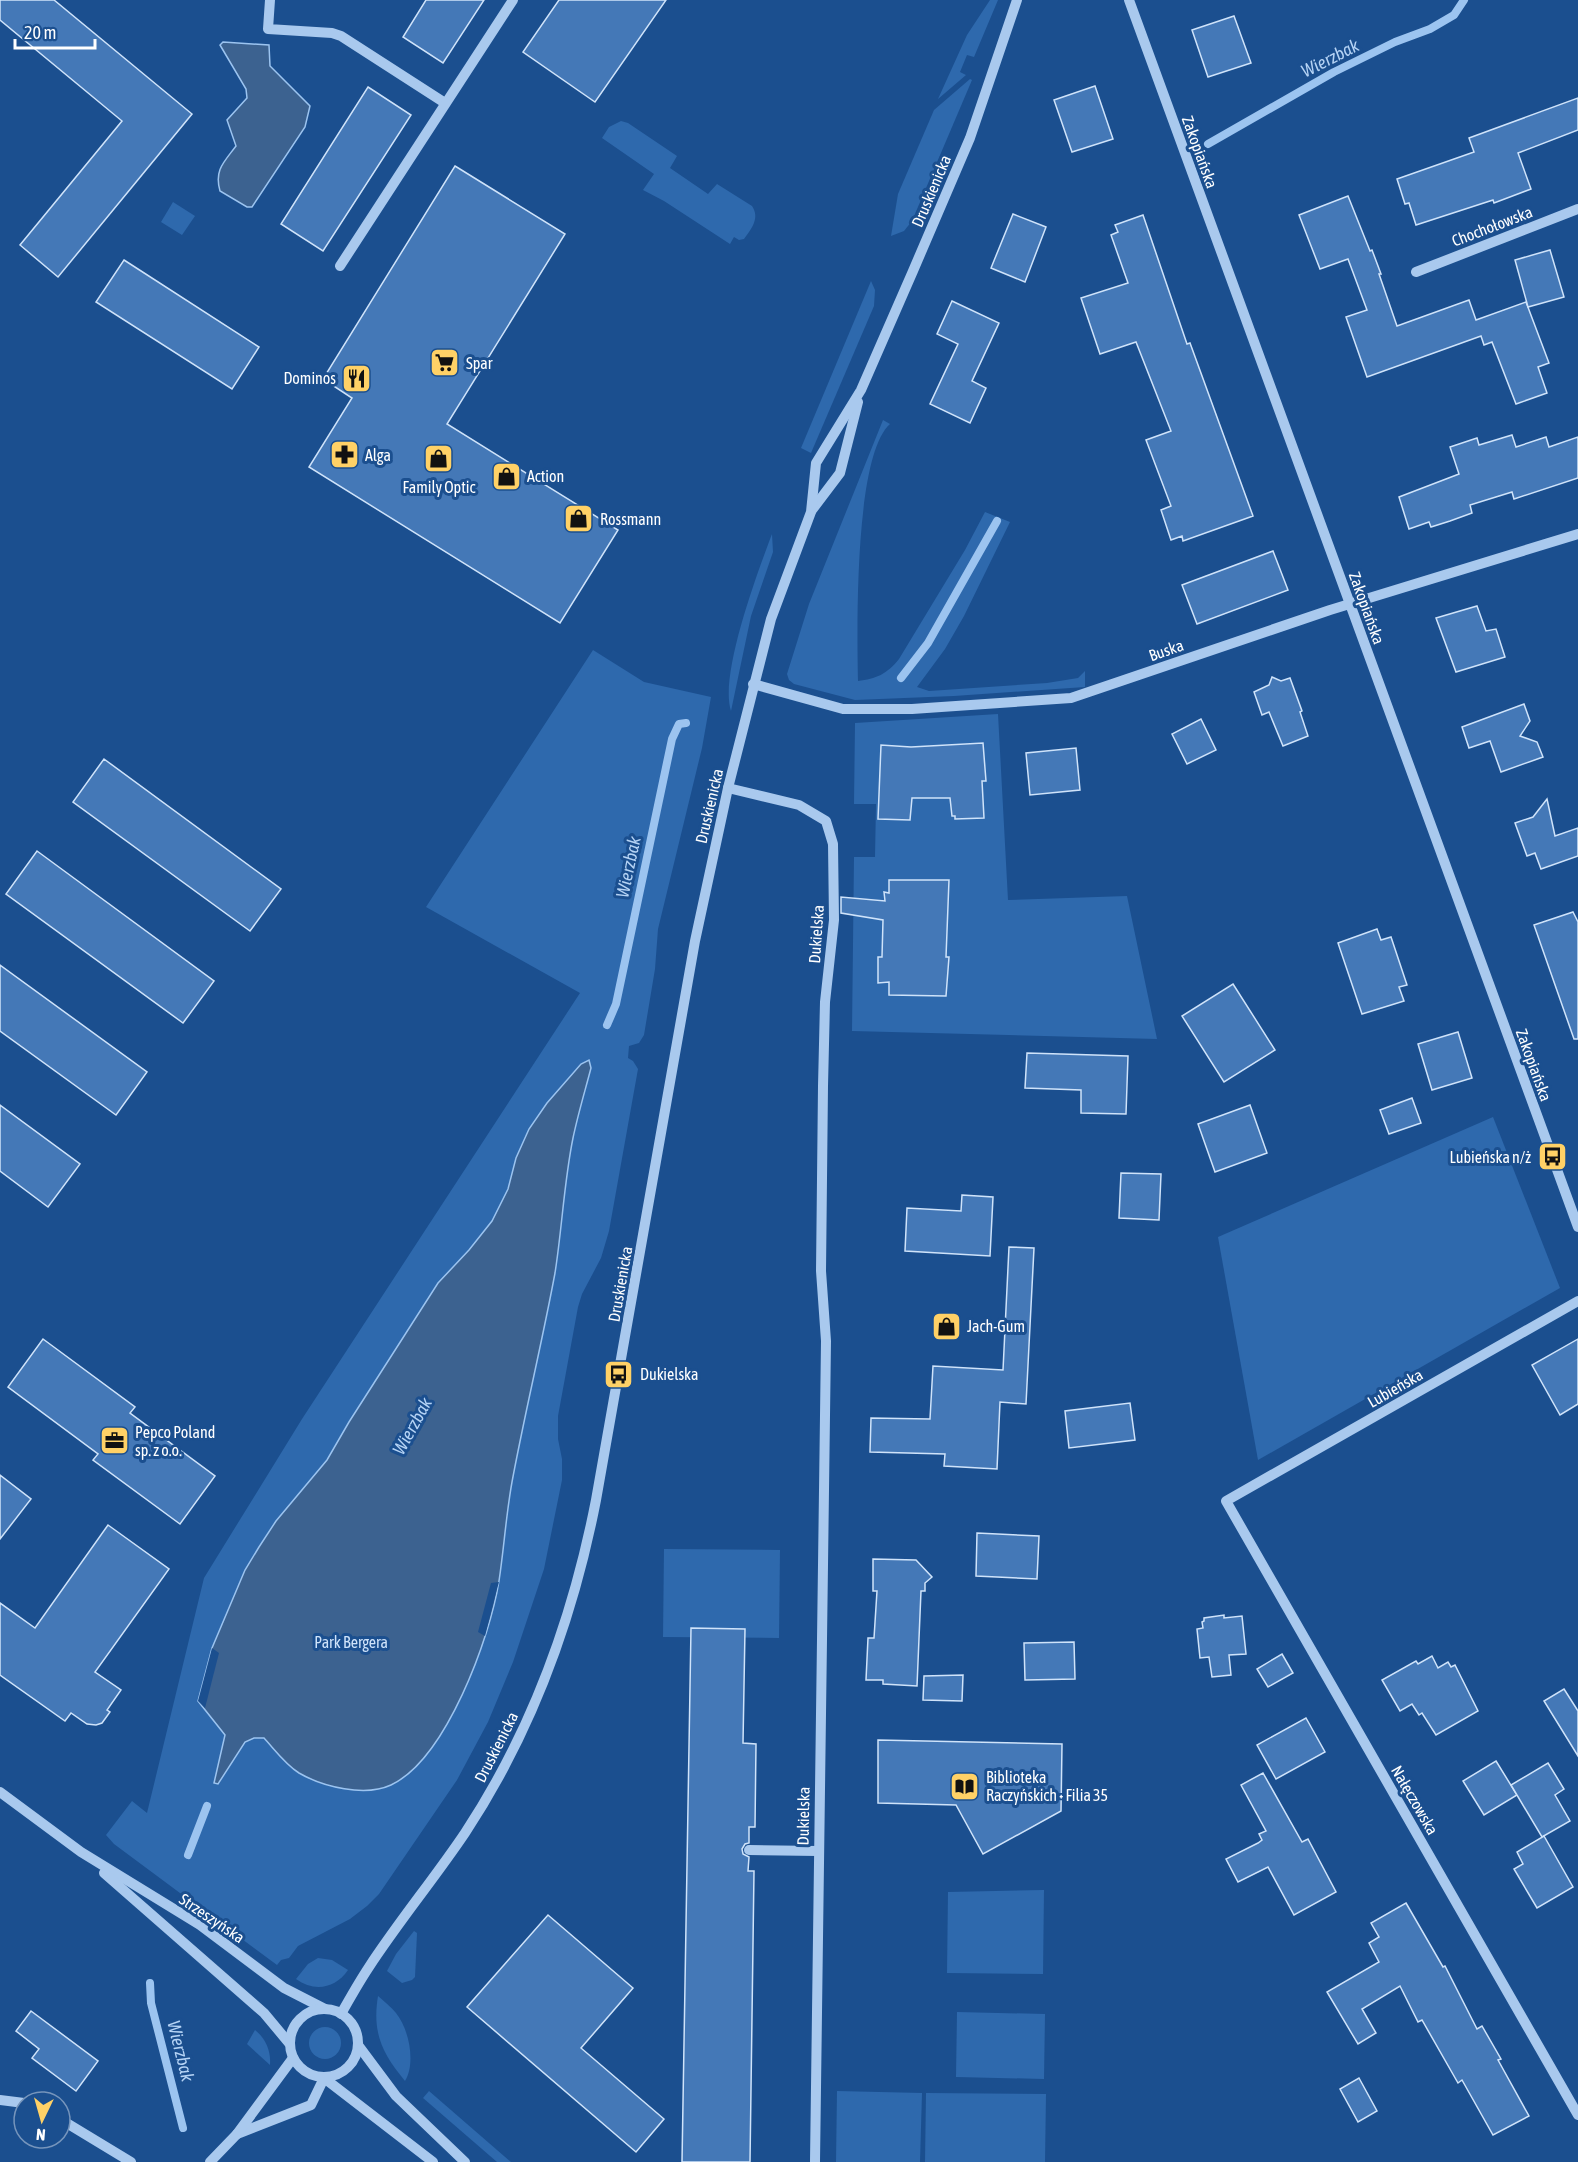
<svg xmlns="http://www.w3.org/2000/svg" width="1578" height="2162" font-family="'Asap Condensed',sans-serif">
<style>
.green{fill:#2e69ad}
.water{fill:#3c6290;stroke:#9cc4f0;stroke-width:1.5}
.pier{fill:#1b4f8f}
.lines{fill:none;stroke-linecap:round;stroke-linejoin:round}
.stream{stroke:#9cc4f0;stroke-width:8}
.building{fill:#4478b7;stroke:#cfe3fa;stroke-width:1.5}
.minor{stroke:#a9c9ee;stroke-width:10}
.labels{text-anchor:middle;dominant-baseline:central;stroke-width:6;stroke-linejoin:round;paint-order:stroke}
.street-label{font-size:16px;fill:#fff;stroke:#1b4f8f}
.poi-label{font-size:16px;fill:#fff;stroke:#1b4f8f;text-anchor:start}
.park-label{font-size:16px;fill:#cfe3fa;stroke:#1b4f8f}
.water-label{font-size:18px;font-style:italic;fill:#b5d3f5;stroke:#1b4f8f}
</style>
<rect width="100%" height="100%" fill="#1b4f8f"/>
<g class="green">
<path d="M990,0H998L974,57L967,55L960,72L966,75L938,99L967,35Z"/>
<path d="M970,79L972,80L912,221L904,231L891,236L898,194L934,110Z"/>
<path d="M621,121L628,123L677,156L670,168L708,194L717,184L752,206C760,218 752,228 744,239L739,240L734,237L730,244L664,201L643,190L654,174L602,138L609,127Z"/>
<path d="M173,202L195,216L182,235L161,222Z"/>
<path d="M871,281L875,290L874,306L811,453L801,448Z"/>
<path d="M883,420L890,424C854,456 857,631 858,681C876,679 887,674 899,659L965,550L985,512L1010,522L964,616L945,649L917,687L929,691L1047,683L1078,678L1085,671V687L954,696L855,700L794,684L789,680L787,674L809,604Z"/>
<path d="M772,534L773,552L751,616L731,711C719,675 758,571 772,534Z"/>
<path d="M593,650L644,682L711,697L702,748L658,929L655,969L644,1035L639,1043L629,1046L628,1058L633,1061L638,1069L609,1231L601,1258L582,1294L578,1307L558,1416V1439L562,1459V1480L544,1569L513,1662L488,1722L457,1780L379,1894L367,1906L350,1919L298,1946L289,1958L281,1960L277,1965L114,1844L106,1835L132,1801L147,1813L204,1578L302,1419L580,993L426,907Z"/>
<path d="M998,714L1008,900L1127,896L1157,1039L852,1031L854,857H875L876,804H854L855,723Z"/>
<path d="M1493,1117L1560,1288L1258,1460L1218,1237Z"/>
<path d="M664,1549L780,1550L779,1638L663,1637Z"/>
<path d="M1044,1890L1043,1974L947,1973L948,1892Z"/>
<path d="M414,1931L417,1933L415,1977L412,1980L402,1983L387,1971L396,1954Z"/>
<path d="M318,1958L332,1960L348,1970C335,1989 314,1992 296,1979L308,1964Z"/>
<path d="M378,1996C384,2001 391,2007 396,2013C409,2029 416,2063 405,2081C382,2053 372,2033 378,1996Z"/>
<path d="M957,2012L1045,2014L1044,2079L956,2077Z"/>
<circle cx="325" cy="2043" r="16"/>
<path d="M255,2030C266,2039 271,2051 270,2065L247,2044Z"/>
<path d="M429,2091L511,2162H497L423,2098Z"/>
<path d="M837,2091L922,2093L920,2162H836Z"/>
<path d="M926,2093L1046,2094L1045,2162H925Z"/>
</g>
<g class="water">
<path d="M223,42L269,45L270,66L310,106L305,127L252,207H247L220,191C214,170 224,162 236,146L227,120L247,98L246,89L220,45Z"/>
<path d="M589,1060L591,1068C585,1091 578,1114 573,1138C564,1182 562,1229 555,1273C542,1343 525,1412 512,1482C506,1515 504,1548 499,1581C490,1638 446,1759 391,1785C365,1797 323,1787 299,1773C285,1764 275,1750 264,1738H254L245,1742L218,1784L214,1783L225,1735L198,1701L212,1648L245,1570L259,1547L276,1521L327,1460L349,1422L438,1283L469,1250L492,1221L508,1189L516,1158L529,1129L547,1103L581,1064Z"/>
</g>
<g class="pier">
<path d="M499,1582L497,1589L485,1636L478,1632L491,1583Z"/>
<path d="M212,1648L219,1653L205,1708L198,1701Z"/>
</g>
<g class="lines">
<g class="stream">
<path d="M1208,144L1334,72L1395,42L1430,29L1454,15L1464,0"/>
<path d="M901,678L928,643L997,521"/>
<path d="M607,1025L616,1004L672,739L679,724L686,723"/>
<path d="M188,1855L207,1806"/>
<path d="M150,1983L151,2003L183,2128"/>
</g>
</g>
<g class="building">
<path d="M0,0H54L192,114L58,277L20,245L122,121L0,20Z"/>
<path d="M426,0H484L443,63L403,37Z"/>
<path d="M559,0H666L595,102L523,52Z"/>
<path d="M1234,16L1251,63L1208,77L1192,30Z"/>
<path d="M1095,86L1113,139L1072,152L1054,100Z"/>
<path d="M368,87L411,115L323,251L281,224Z"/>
<path d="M1578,98V130L1518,153L1531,189L1494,203L1493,200L1416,225L1409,203L1405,204L1397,179L1474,152L1469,138Z"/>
<path d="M455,166L565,234L447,424L618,530L560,623L309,467L352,398L323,379Z"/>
<path d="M1348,196L1370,251L1372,250L1381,274H1379L1397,326L1469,300L1476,320L1526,302L1549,363L1538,367L1547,393L1516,404L1492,342L1484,345L1481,336L1367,377L1346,317L1367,310L1348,259L1320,269L1299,215Z"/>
<path d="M1013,214L1046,227L1025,282L991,268Z"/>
<path d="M1143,215L1187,344L1190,343L1253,516L1183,541L1182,536L1171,540L1161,510L1171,506L1146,440L1171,431L1136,342L1100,354L1081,298L1128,283L1111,235L1118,232L1115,225Z"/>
<path d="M1550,250L1564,297L1528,307L1515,260Z"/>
<path d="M124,260L259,347L232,389L96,302Z"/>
<path d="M952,301L999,323L972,381L986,388L970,423L930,404L958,344L937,334Z"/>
<path d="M1512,435L1516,447L1546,437L1549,447L1578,437V478L1514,499L1512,492L1470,505L1472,513L1450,521L1431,527L1429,522L1409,529L1399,497L1459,474L1450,447L1477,438L1479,445Z"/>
<path d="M1273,551L1288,590L1197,624L1182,585Z"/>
<path d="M1477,606L1486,631L1496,629L1505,657L1456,672L1436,618Z"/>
<path d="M1272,677L1281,681L1290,678L1302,711L1300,712L1308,736L1283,746L1269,712L1262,715L1254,692L1269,685Z"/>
<path d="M1524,704L1530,721L1520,736L1537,742L1543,757L1501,772L1490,741L1469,748L1462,727Z"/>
<path d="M1201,719L1216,750L1187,764L1172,734Z"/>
<path d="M983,743L986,781H982L984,818L955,819V816H952L950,798H912L910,820L878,819L881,745L911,747Z"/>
<path d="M1076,748L1080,790L1030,795L1026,753Z"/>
<path d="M104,759L281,889L250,931L73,802Z"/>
<path d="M1547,799L1555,836L1578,828V856L1541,869L1535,853L1527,856L1515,823L1533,817Z"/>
<path d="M37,851L214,981L183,1023L6,894Z"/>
<path d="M889,880H949L946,957H949L946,996L889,995V982L878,983V957H882L883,920L841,913V897L885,901L884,892L889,893Z"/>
<path d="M1573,912L1578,922V1039H1574L1534,925Z"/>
<path d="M1377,929L1381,940L1391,937L1407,985L1399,987L1404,1001L1362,1014L1338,943Z"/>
<path d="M0,965L147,1072L116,1115L0,1031Z"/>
<path d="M1233,984L1275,1050L1224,1082L1182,1016Z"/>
<path d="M1458,1032L1472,1078L1432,1090L1418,1044Z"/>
<path d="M1027,1053L1128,1056L1126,1114L1081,1113V1090L1025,1088Z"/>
<path d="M1412,1098L1421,1123L1389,1134L1380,1110Z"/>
<path d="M0,1105L80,1164L48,1207L0,1171Z"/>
<path d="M1250,1105L1267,1153L1215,1172L1198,1124Z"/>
<path d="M1121,1173L1161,1174L1159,1220L1119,1218Z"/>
<path d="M962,1195L993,1197L990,1256L905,1251L907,1208L961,1211Z"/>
<path d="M1009,1247L1034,1248L1026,1404L1000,1402L997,1469L944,1466L945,1454L870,1452L871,1418L930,1419L933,1366L1003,1370Z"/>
<path d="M43,1339L135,1407L130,1413L215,1476L180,1524L93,1460L98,1454L8,1387Z"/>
<path d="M1578,1339V1404L1560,1415L1532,1365Z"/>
<path d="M1130,1403L1135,1440L1069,1448L1065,1411Z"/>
<path d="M0,1475L31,1499L0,1539Z"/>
<path d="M108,1525L169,1569L95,1672L121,1690L107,1710L110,1712L102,1723L96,1725L87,1724L71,1713L65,1721L0,1675V1603L35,1628Z"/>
<path d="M977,1533L1039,1536L1037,1579L976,1576Z"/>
<path d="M873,1559L916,1560L932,1577L925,1583V1591H921L917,1686L883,1684V1680H866L868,1638H874L877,1591H873Z"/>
<path d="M1224,1615V1618L1242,1616L1246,1654L1229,1655L1231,1675L1212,1677L1209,1657L1200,1658L1197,1629L1203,1628L1202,1622L1204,1621V1618Z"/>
<path d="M691,1628L745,1629L743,1743L756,1744L755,1827H749V1843L745,1844L742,1849L743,1854L749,1857L748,1871H754L750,2162H682Z"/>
<path d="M1074,1642L1075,1679L1025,1680L1024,1643Z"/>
<path d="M1282,1654L1293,1673L1268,1687L1257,1669Z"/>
<path d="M1432,1656L1438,1668L1448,1662L1451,1667L1455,1665L1478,1711L1436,1735L1422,1713L1419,1715L1412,1704L1400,1711L1382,1680L1416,1661L1418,1664Z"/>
<path d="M963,1675L962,1701L923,1700L924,1676Z"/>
<path d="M1564,1689L1578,1711V1756L1544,1701Z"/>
<path d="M1306,1718L1325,1752L1276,1779L1257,1745Z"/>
<path d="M878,1740L1062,1744L1061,1811L983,1854L956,1805L878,1803Z"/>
<path d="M1496,1761L1517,1795L1484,1815L1463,1781Z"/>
<path d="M1548,1763L1564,1789L1555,1795L1570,1821L1542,1837L1511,1785Z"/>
<path d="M1263,1773L1302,1842L1308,1839L1336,1892L1294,1915L1268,1867L1238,1882L1226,1859L1258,1843L1262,1840L1259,1834L1266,1831L1241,1785Z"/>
<path d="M1544,1836L1573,1887L1537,1908L1514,1869L1523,1864L1517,1852Z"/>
<path d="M1406,1903L1443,1967L1445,1966L1477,2029L1482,2026L1501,2059L1498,2060L1529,2116L1493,2135L1462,2080L1458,2083L1422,2020L1418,2022L1400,1986L1362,2009L1376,2033L1358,2044L1327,1992L1379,1962L1369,1943L1379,1937L1371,1923Z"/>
<path d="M548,1915L633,1988L581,2048L664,2119L636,2152L467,2007Z"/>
<path d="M31,2011L98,2061L76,2091L32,2058L39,2049L16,2031Z"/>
<path d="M1359,2078L1377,2111L1358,2122L1340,2089Z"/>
</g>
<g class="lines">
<g class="minor">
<path d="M270,0L268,29L332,33L341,36L445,103"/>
<path d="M1129,0L1578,1227"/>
<path d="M340,266L513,0"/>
<path d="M1416,272L1578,209"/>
<path d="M812,510L840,473L858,402"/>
<path d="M753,684L843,709H912L1071,698L1330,610L1578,534"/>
<path d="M728,788L799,805L826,821L833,844L834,920L825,1002L823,1086L821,1271L826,1341L815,2162"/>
<path d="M1578,1301L1226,1501L1578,2115"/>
<path d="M0,1792L81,1852L200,1925L284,1988L325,2009"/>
<path d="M749,1850L818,1851"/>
<path d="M104,1873L264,2013L289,2043"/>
<circle cx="324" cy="2043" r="34"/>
<path d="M341,2014C350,1998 359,1982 369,1967C399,1921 434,1879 465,1833C531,1733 573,1618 596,1500L695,941L728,788L771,619L811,512L816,463L861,390L913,271L970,138L1017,0"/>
<path d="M358,2045L396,2096L465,2162"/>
<path d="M324,2078L433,2162"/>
<path d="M0,2100L24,2103"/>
<path d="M60,2119L131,2162"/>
<path d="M237,2134L311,2105L324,2078"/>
<path d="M210,2162L237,2134L293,2058"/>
</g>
</g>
<defs>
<symbol id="supermarket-square" viewBox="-11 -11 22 22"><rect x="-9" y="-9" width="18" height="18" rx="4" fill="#ffd166" stroke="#1b4f8f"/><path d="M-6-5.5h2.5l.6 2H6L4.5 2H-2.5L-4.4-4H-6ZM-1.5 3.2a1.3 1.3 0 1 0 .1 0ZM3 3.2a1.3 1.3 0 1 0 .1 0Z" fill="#111"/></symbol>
<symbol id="restaurant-square" viewBox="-11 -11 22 22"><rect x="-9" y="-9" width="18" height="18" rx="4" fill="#ffd166" stroke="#1b4f8f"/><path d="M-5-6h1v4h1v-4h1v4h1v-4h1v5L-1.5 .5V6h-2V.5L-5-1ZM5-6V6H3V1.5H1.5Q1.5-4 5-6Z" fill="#111"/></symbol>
<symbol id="pharmacy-square" viewBox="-11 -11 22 22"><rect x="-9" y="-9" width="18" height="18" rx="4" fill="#ffd166" stroke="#1b4f8f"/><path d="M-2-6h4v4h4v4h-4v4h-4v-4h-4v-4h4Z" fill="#111"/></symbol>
<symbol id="shop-square" viewBox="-11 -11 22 22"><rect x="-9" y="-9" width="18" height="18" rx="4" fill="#ffd166" stroke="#1b4f8f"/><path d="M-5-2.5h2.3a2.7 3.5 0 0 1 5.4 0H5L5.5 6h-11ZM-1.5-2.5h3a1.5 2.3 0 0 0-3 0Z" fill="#111"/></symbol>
<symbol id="bus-square" viewBox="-11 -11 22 22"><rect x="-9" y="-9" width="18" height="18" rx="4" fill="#ffd166" stroke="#1b4f8f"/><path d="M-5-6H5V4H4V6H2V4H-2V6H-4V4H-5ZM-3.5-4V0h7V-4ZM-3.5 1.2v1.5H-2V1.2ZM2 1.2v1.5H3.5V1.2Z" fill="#111"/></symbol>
<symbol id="office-square" viewBox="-11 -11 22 22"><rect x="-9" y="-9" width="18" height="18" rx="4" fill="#ffd166" stroke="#1b4f8f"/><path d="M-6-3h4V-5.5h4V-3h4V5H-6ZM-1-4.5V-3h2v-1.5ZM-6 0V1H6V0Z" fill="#111"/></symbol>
<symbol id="library-square" viewBox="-11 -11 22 22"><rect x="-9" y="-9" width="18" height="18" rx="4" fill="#ffd166" stroke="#1b4f8f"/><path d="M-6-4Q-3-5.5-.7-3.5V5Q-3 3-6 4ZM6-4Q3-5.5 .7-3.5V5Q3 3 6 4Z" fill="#111"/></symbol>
</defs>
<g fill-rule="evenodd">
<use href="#supermarket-square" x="428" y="346" width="33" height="33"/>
<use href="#restaurant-square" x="340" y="362" width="33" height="33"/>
<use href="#pharmacy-square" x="328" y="438" width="33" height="33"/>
<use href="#shop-square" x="422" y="442" width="33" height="33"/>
<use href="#shop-square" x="490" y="460" width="33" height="33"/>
<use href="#shop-square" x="562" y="502" width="33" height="33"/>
<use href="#bus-square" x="1536" y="1140" width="33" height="33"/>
<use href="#shop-square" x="930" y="1310" width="33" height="33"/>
<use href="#bus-square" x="602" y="1358" width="33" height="33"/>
<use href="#office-square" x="98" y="1424" width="33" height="33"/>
<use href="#library-square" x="948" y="1770" width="33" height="33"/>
</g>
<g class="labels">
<g class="street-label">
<text transform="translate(1200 152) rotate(70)">Zakopiańska</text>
<text transform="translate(931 191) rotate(-67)">Druskienicka</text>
<text transform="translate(1492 226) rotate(-21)">Chochołowska</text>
<text transform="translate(1367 608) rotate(70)">Zakopiańska</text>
<text transform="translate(1166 650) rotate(-19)">Buska</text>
<text transform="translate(709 806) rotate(-77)">Druskienicka</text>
<text transform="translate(816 934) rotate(-86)">Dukielska</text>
<text transform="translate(1534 1065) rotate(70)">Zakopiańska</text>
<text transform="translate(620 1284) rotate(-80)">Druskienicka</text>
<text transform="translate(1395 1388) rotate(-30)">Lubieńska</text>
<text transform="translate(496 1747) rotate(-63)">Druskienicka</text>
<text transform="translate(1415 1800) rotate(60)">Nałęczowska</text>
<text transform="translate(803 1816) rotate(-89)">Dukielska</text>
<text transform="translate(212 1918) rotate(34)">Strzeszyńska</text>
</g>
<g class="poi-label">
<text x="466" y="363">Spar</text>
<text x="336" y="378" text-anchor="end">Dominos</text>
<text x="365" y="455">Alga</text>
<text x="527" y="476">Action</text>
<text x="439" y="487" text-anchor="middle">Family Optic</text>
<text x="600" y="519">Rossmann</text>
<text x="1531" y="1157" text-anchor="end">Lubieńska n/ż</text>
<text x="967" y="1326">Jach-Gum</text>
<text x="640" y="1374">Dukielska</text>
<text x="135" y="1432">Pepco Poland<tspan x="135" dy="18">sp. z o.o.</tspan></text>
<text x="986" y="1777">Biblioteka<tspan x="986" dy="18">Raczyńskich - Filia 35</tspan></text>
</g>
<g class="park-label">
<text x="351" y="1642">Park Bergera</text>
</g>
<g class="water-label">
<text transform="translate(1330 58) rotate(-27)">Wierzbak</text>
<text transform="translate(628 867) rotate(-78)">Wierzbak</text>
<text transform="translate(412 1426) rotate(-61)">Wierzbak</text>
<text transform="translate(181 2051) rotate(76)">Wierzbak</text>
</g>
</g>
<g transform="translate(42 2120) rotate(185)"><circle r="28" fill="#1b4f8f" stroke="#7695bc" stroke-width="1.5"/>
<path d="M0-4.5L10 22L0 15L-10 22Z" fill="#ffd166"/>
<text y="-9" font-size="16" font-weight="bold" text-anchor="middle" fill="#ffffff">N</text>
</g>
<path d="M15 39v9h80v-9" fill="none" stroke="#ffffff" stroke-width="3"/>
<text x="24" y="39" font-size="18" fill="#ffffff" stroke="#1b4f8f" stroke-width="4.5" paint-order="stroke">20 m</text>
</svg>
